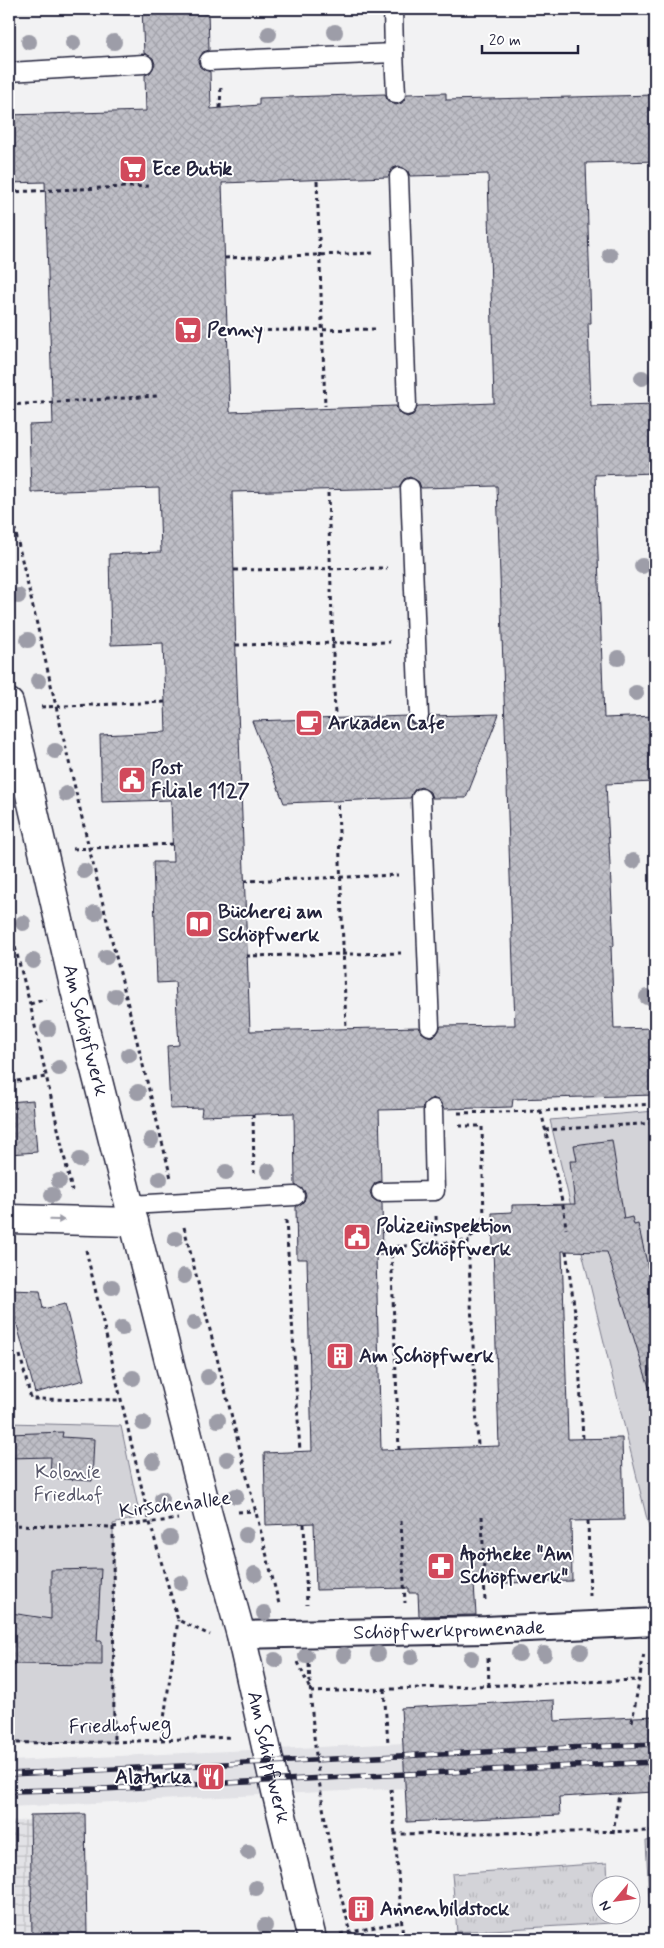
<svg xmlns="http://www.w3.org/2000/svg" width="664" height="1948" font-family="Mynerve,sans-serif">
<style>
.built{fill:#e2e2e6}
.industrial{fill:url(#industrial-grid)}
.grass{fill:url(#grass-tufts);stroke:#7a7a8a}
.garden{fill:#d3d3d8;stroke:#7a7a8a}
.building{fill:url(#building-cross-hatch);stroke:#22223b;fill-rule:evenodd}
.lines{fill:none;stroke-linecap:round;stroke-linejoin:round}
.service-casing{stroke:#22223b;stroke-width:21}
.pedestrian-casing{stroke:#22223b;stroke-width:30}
.minor-casing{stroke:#22223b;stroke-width:31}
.path{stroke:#22223b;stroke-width:3;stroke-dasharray:4 4;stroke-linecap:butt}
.service{stroke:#fff;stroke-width:18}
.pedestrian{stroke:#fff;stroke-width:26}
.minor{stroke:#fff;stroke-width:28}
.rail-casing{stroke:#22223b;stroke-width:5.5}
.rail{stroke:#fff;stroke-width:4;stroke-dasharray:11;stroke-linecap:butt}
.tree{fill:#9d9da8}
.oneway{fill:#9c9ca7}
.labels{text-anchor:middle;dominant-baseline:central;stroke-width:4;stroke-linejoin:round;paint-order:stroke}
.poi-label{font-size:20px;font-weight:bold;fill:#22223b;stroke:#fff;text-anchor:start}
.street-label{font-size:20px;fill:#22223b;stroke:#fff}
.park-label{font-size:20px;fill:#57576a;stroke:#fff}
</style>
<defs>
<pattern id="industrial-grid" width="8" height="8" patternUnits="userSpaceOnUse" patternTransform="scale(1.25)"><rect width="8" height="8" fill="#e2e2e6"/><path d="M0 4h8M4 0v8" fill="none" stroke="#c2c2c6"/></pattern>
<pattern id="grass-tufts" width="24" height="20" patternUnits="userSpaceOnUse" patternTransform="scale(1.25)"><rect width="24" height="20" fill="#d3d3d8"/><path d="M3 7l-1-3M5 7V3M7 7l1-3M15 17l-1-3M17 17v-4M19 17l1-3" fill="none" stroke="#b5b5ba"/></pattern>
<pattern id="building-cross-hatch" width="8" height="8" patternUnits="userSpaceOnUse" patternTransform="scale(1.25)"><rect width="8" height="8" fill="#bebec6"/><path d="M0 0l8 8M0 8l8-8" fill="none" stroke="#a3a3ab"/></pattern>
</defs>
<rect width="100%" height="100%" fill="#f2f2f3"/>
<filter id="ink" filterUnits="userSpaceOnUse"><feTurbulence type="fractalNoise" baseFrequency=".02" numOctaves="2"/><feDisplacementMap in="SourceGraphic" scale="10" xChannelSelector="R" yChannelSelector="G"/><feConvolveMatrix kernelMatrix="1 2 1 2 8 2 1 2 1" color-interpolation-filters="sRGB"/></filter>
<g filter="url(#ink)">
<path class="built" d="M427,1742L429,1787L9,1807V1761Z"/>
<path class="industrial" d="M85,1814L87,1935L9,1936V1822L30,1820V1815Z"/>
<path class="grass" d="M607,1863L608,1885L602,1886V1916H611V1923L457,1932L452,1874Z"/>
<g class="garden">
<path d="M655,1111V1552L550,1120Z"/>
<path d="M9,1423L121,1426L140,1517L113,1524L114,1742L9,1743Z"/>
<path d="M655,1840V1934L651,1935L646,1841Z"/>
</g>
<g class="building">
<path d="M142,9H208L209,50L203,52L198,61L200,67L210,72L211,109L259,105V98L385,94L387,100L396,105L402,103L407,94L446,93V100L655,95V161L586,163L591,323H588L591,406L655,404V473L595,475L604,718L655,716V782L606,784L614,946H611L614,1029L655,1028V1095L513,1099L512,1107L444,1109L438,1100L432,1098L424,1104L422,1109L379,1110L381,1181L375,1183L370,1192L372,1198L376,1201L382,1203L383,1255H376L381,1450L499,1446L492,1213L512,1212V1205L575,1204L570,1161H577L574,1145L612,1140L624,1219L632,1217L634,1225L638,1224L651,1280L655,1279V1386L649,1387L607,1252L562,1251L568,1439L622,1438L624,1520L571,1521L572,1581L474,1584L476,1615L419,1616L418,1593H409V1588L316,1590L314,1523L266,1525L264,1453L312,1451L307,1259H297L296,1207L304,1201L306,1195L304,1190L295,1185L294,1113L201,1116L202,1108L170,1109L167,1046L179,1045L175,982L157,983L153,862H173L171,800L102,802L100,735L166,732L163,643L111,645L109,554L161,552L159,488L31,492L29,425L53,424L45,182L9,183V115L146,111L145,75L150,73L155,64L153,58L144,53ZM399,166L408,171L410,176L488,174L494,403L418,406L413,415L407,417L398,412L396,406L230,412L222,183L388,177L393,168ZM410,477L419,482L421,488L497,486L515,1025L441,1026L436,1035L430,1037L421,1032L419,1027L250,1031L236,656L232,492L399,488L404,479Z"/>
<path d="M499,714L466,798H432L430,792L421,787L415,789L410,798L284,803L252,721L408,716L410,722L419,727L425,725L430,716Z"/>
<path d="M33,1100L37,1152L9,1154V1102Z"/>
<path d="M9,1290L40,1291L43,1309L65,1304L84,1380L35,1393L15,1317L9,1316Z"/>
<path d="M63,1432L62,1437L94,1439L92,1481L50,1478L51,1457L9,1458V1434Z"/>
<path d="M101,1569L97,1641H102V1665L9,1664L11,1613L51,1619V1570Z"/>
<path d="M554,1700L555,1721L655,1716V1792L559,1797L560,1815L407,1822L401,1708Z"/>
<path d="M85,1814L87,1935L32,1936L30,1815Z"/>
</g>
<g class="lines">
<defs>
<g id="service">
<path d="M394,53L396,94"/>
<path d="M209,61L394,53L393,9"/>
<path d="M9,72L144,64"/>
<path d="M399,177L407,406"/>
<path d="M410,488L419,716"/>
<path d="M421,798L430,1026"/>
<path d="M381,1192L435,1191L433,1109"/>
<path d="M130,1205L295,1196"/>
</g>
<g id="pedestrian">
<path id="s1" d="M241,1635L486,1630L655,1622"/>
</g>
<g id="minor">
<path id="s2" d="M9,703L75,990L208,1515L241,1635L276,1791L312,1939"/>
<path d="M9,1219L134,1222"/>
</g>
</defs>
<use href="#service" class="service-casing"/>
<use href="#pedestrian" class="pedestrian-casing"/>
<use href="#minor" class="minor-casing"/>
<g class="path">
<path d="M220,108L221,86"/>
<path d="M317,181L325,406"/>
<path d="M9,192L150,186"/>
<path d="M225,258L376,253"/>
<path d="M227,331L379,329"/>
<path d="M9,405L157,396"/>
<path d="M328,493L335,716"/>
<path d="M9,504L89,848L171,1178"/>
<path d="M234,570L387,568"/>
<path d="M655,590H650L655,612"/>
<path d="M236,645L390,642"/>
<path d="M41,707L165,702"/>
<path d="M338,805L346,1029"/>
<path d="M73,849L173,844"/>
<path d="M244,881L398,875"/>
<path d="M9,924L30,1004L72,1191"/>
<path d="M246,956L401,953"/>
<path d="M30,1004L46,999"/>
<path d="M9,1082L47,1077"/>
<path d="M541,1111L564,1210L566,1229"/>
<path d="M458,1113L541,1111L655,1104"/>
<path d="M253,1114L254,1173"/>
<path d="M459,1126H482L484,1221L468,1241"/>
<path d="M545,1130L655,1123"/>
<path d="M436,1216L437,1243"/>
<path d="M286,1220L300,1452"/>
<path d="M184,1227L279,1604"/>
<path d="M86,1250L150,1523L178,1620L210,1635"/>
<path d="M566,1251L577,1325L583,1439"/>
<path d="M20,1355L31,1399L121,1400"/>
<path d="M399,1450L391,1247L468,1241L478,1447"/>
<path d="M238,1512L255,1511"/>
<path d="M482,1516L485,1602"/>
<path d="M401,1521L405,1603"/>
<path d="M588,1521L590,1596"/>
<path d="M304,1524L307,1605"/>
<path d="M9,1525L113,1527L178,1519"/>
<path d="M113,1527L114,1742"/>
<path d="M488,1658L489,1685"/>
<path d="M298,1662L311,1692"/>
<path d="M309,1664C313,1756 326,1851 353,1939"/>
<path d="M384,1689L388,1743"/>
<path d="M311,1692L639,1680"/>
<path d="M632,1722L644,1653"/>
<path d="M161,1740L178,1620"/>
<path d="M9,1743L114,1742L232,1737"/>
<path d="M391,1789L395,1834"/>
<path d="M613,1833L619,1794"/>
<path d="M340,1934L401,1922"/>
<path d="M403,1939L395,1834L655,1831"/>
</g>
<use href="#service" class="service"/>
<use href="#pedestrian" class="pedestrian"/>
<use href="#minor" class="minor"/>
<defs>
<g id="rail">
<path d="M9,1774L655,1744"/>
<path d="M9,1791L102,1789L655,1762"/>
</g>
</defs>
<use href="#rail" class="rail-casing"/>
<use href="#rail" class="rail"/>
</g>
<g class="tree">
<circle cx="335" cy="32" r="8"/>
<circle cx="269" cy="34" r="8"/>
<circle cx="29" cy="42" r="8"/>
<circle cx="114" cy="42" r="8"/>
<circle cx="73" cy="43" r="8"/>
<circle cx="610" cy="255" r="8"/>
<circle cx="642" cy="378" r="8"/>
<circle cx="642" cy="566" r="8"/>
<circle cx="18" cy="596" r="8"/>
<circle cx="28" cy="640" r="8"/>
<circle cx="618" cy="658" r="8"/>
<circle cx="38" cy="681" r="8"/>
<circle cx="636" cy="693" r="8"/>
<circle cx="55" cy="751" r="8"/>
<circle cx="66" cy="794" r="8"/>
<circle cx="633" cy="861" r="8"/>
<circle cx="84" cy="871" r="8"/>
<circle cx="95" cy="913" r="8"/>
<circle cx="23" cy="923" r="8"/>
<circle cx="106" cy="957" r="8"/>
<circle cx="33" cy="961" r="8"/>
<circle cx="115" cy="996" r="8"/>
<circle cx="647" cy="997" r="8"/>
<circle cx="48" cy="1029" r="8"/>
<circle cx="129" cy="1055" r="8"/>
<circle cx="59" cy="1068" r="8"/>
<circle cx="138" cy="1092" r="8"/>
<circle cx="151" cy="1140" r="8"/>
<circle cx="80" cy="1160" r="8"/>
<circle cx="268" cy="1171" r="8"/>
<circle cx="226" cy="1172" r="8"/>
<circle cx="160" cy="1179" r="8"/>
<circle cx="59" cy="1181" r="8"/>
<circle cx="52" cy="1195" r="8"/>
<circle cx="175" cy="1239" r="8"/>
<circle cx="184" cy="1276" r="8"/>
<circle cx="112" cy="1287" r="8"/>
<circle cx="194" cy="1323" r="8"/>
<circle cx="122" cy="1328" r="8"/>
<circle cx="208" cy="1377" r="8"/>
<circle cx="133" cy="1378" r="8"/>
<circle cx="218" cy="1420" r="8"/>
<circle cx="143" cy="1423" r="8"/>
<circle cx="227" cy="1459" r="8"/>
<circle cx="153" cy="1461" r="8"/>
<circle cx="236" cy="1496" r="8"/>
<circle cx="162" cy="1499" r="8"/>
<circle cx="246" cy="1535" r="8"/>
<circle cx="170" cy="1538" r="8"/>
<circle cx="255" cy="1574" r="8"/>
<circle cx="181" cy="1583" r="8"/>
<circle cx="264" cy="1613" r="8"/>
<circle cx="581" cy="1651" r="8"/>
<circle cx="378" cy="1654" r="8"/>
<circle cx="519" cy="1654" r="8"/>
<circle cx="544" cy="1654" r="8"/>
<circle cx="344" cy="1655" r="8"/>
<circle cx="306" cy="1656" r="8"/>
<circle cx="411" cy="1657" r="8"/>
<circle cx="471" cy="1658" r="8"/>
<circle cx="275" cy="1660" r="8"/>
<circle cx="248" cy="1852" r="8"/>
<circle cx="256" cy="1888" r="8"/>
<circle cx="265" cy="1926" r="8"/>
</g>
<defs><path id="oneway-solid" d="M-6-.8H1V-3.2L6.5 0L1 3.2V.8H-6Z" transform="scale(1.25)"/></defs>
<use class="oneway" href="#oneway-solid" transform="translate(57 1220) rotate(1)"/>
</g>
<defs>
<symbol id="supermarket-square" viewBox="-11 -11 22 22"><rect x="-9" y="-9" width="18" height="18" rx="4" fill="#d1495b" stroke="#fff"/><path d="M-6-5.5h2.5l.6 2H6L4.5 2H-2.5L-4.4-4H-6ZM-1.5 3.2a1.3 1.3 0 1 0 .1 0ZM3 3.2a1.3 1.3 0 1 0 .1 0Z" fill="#fff"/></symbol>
<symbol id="cafe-square" viewBox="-11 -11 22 22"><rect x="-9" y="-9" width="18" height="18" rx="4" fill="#d1495b" stroke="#fff"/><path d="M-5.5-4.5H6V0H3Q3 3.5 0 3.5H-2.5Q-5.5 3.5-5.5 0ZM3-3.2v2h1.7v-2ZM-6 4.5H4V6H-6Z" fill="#fff"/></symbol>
<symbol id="civic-square" viewBox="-11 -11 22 22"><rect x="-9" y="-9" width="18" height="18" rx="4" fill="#d1495b" stroke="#fff"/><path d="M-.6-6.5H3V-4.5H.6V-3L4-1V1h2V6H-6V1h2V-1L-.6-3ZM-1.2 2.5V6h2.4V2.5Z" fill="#fff"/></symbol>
<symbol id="library-square" viewBox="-11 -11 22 22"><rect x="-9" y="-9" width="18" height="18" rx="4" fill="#d1495b" stroke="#fff"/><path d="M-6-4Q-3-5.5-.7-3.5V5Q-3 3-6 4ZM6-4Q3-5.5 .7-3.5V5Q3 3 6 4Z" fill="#fff"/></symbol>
<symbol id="building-square" viewBox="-11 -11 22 22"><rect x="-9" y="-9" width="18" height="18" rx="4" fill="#d1495b" stroke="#fff"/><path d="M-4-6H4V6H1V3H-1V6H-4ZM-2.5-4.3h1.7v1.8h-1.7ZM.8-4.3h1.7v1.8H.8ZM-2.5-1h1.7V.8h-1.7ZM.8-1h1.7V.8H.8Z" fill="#fff"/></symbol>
<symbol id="pharmacy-square" viewBox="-11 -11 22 22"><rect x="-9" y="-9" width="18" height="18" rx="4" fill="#d1495b" stroke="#fff"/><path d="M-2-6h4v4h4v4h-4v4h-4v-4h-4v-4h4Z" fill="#fff"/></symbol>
<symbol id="restaurant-square" viewBox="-11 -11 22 22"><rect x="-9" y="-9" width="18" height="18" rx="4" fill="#d1495b" stroke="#fff"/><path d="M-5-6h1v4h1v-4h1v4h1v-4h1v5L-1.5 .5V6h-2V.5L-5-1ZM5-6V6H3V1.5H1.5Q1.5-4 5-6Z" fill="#fff"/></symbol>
</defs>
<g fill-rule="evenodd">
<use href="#supermarket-square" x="117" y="153" width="32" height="32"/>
<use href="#supermarket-square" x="172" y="314" width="32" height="32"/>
<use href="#cafe-square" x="293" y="707" width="32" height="32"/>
<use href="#civic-square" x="116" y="764" width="32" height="32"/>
<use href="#library-square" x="183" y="908" width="32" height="32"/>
<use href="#civic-square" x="341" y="1221" width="32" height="32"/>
<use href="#building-square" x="324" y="1340" width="32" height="32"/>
<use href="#pharmacy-square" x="425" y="1550" width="32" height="32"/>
<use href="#restaurant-square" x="195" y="1761" width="32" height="32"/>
<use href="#building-square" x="345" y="1893" width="32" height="32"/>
</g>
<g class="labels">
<g class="poi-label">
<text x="152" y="169">Ece Butik</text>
<text x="207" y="330">Penny</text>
<text x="328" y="723">Arkaden Cafe</text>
<text x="151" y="768">Post<tspan x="151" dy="23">Filiale 1127</tspan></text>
<text x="218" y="912">Bücherei am<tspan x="218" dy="23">Schöpfwerk</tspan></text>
<text x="376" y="1226">Polizeiinspektion<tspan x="376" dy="23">Am Schöpfwerk</tspan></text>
<text x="359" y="1356">Am Schöpfwerk</text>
<text x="460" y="1554">Apotheke "Am<tspan x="460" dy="23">Schöpfwerk"</tspan></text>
<text x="192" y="1777" text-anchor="end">Alaturka</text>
<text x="380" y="1909">Annenbildstock</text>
</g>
<g class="street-label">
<text stroke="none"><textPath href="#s2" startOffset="336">Am Schöpfwerk</textPath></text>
<text transform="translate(175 1505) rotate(-7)">Kirschenallee</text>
<text stroke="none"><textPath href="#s1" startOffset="208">Schöpfwerkpromenade</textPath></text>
<text transform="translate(120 1726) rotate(-2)">Friedhofweg</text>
<text stroke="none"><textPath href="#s2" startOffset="1086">Am Schöpfwerk</textPath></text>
</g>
<g class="park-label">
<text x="68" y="1472">Kolonie<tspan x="68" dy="23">Friedhof</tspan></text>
</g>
</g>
<rect width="664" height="1948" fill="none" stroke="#fff" stroke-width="30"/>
<rect x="15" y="15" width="634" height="1918" fill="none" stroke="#22223b" stroke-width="2" filter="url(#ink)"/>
<g transform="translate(616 1900) rotate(241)"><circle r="24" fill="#ffffff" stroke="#a7a7b1"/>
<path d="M0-4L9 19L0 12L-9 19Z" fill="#d1495b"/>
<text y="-8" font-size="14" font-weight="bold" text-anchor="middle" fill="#22223b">N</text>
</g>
<path d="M482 45v8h96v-8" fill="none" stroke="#22223b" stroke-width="2.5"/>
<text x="489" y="45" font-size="15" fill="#22223b" stroke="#ffffff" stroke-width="4" paint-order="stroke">20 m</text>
</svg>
